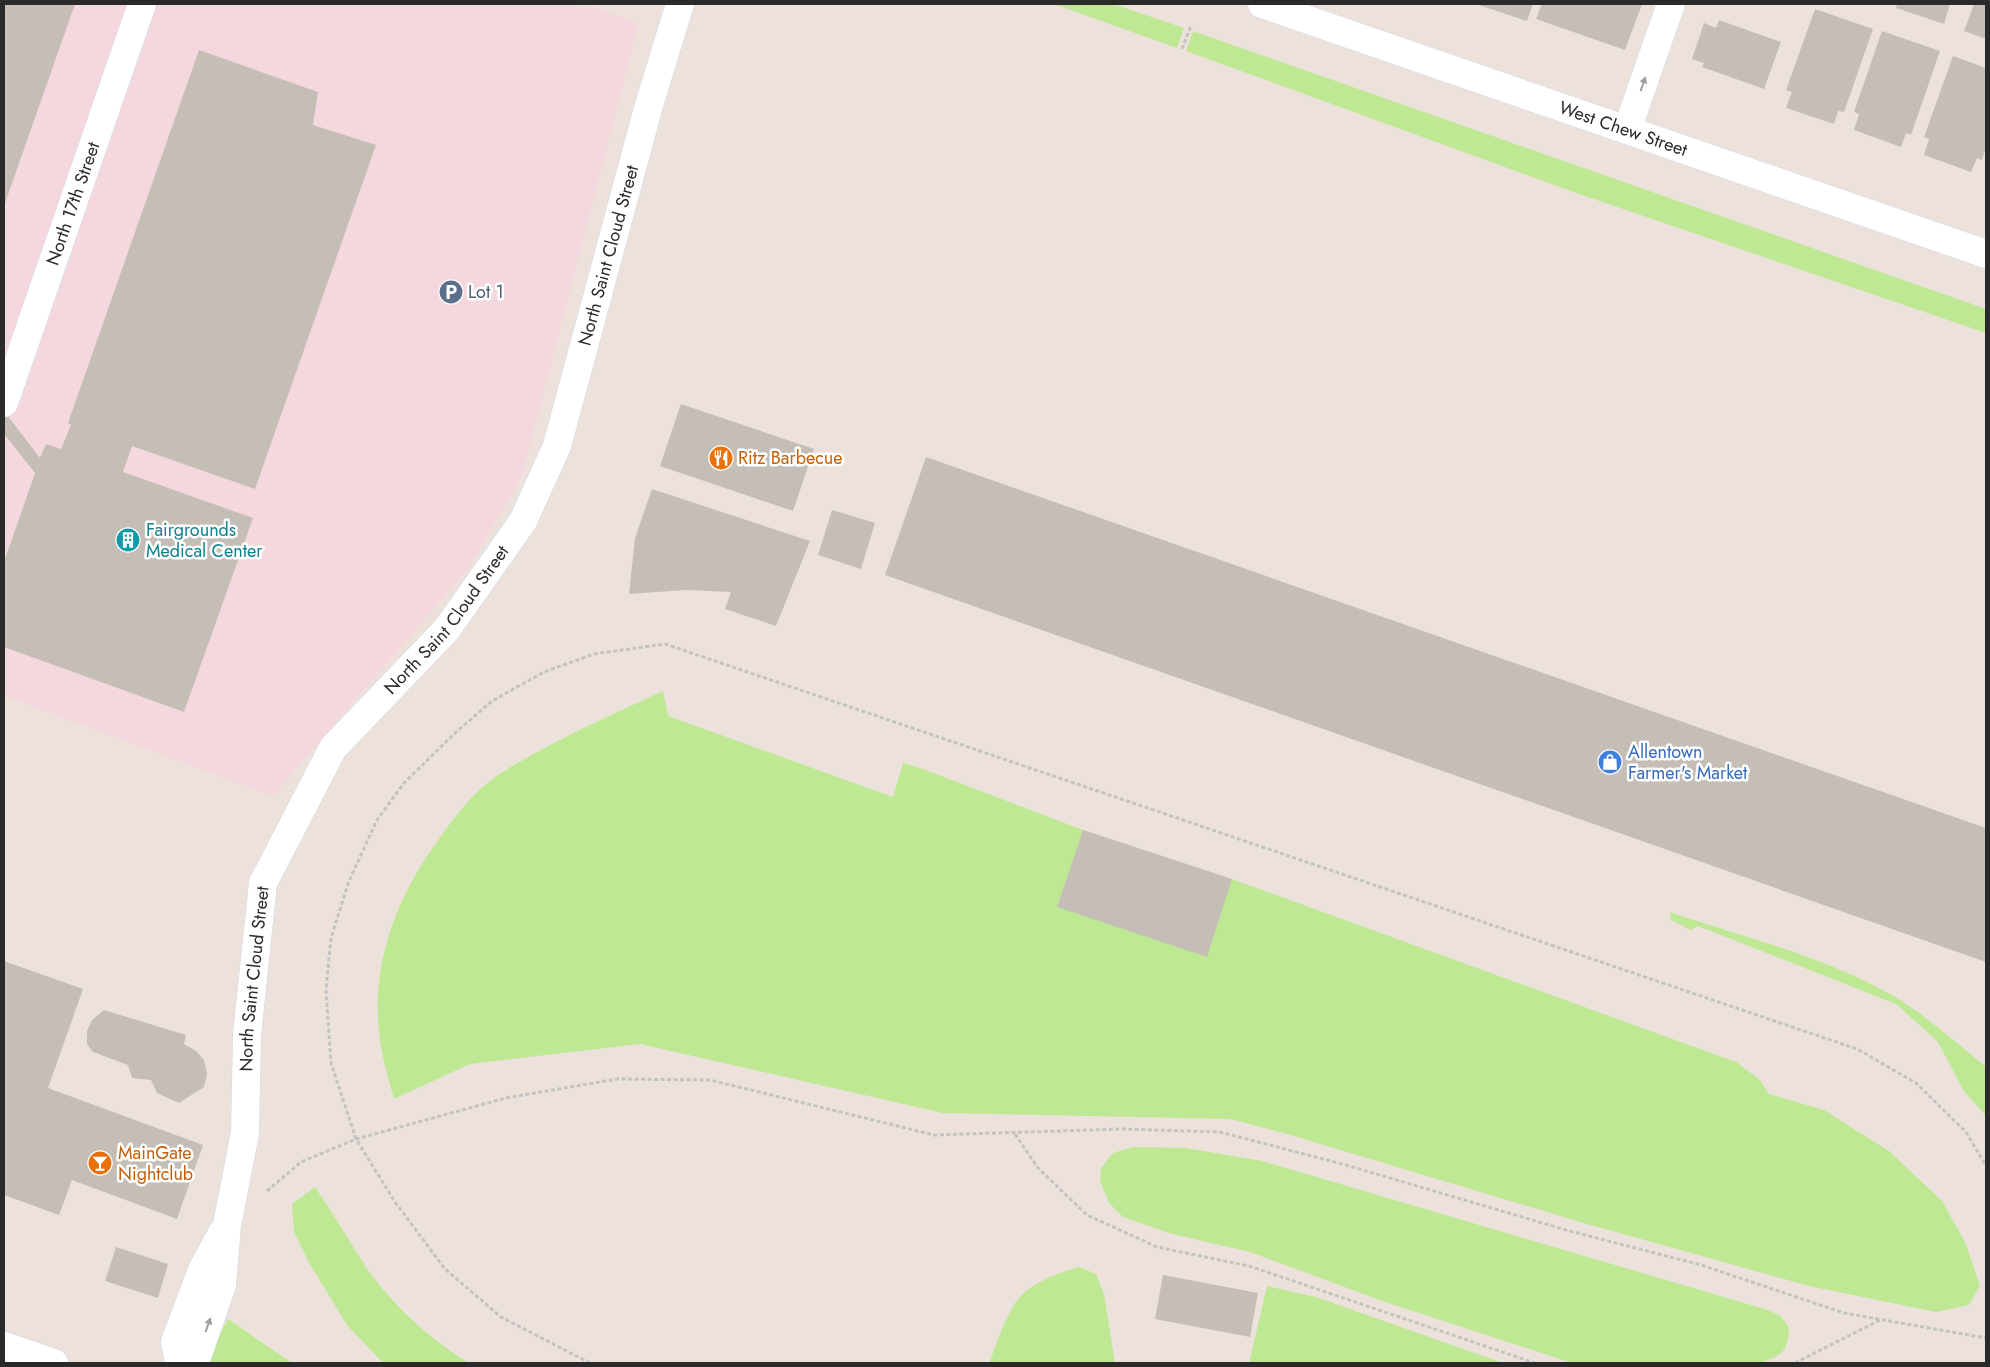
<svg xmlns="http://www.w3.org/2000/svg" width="1990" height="1367" font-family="Jost,sans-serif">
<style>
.medical{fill:#f5d8de}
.green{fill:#bfe894}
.building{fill:#c5beb7}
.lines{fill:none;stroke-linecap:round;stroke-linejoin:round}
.minor-casing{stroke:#d0d8e4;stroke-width:29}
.path{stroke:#c3c3c3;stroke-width:3;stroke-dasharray:4 2.5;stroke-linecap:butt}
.minor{stroke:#fff;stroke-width:28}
.oneway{fill:#9f9f9f}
.labels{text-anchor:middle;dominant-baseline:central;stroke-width:5;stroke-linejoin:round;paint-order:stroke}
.street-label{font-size:18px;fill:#2a2a2a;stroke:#fff}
.service-label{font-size:18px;fill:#4e5e75;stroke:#fff;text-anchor:start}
.food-label{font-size:18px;fill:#c56008;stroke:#fff;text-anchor:start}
.culture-label{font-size:18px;fill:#0d838f;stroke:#fff;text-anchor:start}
.shop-label{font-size:18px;fill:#366cbe;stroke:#fff;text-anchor:start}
</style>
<rect width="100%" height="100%" fill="#ede2db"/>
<path class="medical" d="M4,4H570L584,9L589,6L639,23L522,477L468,569L273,796L4,696Z"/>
<g class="green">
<path d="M1054,4H1113L1184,28L1177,48Z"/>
<path d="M1193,31L1986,309V333L1582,195L1186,51Z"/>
<path d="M663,691L668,716L893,797L903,763L923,769L1083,830L1232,879L1736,1062L1759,1079L1769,1094L1824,1110L1889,1151L1942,1201L1966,1244L1980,1286L1969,1305L1936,1312L1809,1286L1587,1224L1287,1134L1230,1119L943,1113L640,1044L470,1064L394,1099C390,1084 385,1068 382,1052C367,974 393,901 439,839C455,816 474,791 498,775C550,742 607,717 663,691Z"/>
<path d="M1669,912C1742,936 1822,956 1890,994C1925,1014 1955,1042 1986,1067V1116L1963,1090L1938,1042L1896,1004L1698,926L1691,930L1671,920Z"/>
<path d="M1133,1147L1186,1148L1262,1161L1768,1310L1781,1316L1789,1328C1788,1353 1781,1356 1759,1363H1572L1385,1302L1250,1252L1172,1234L1123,1217L1109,1203L1100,1181L1101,1168L1113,1153Z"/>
<path d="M315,1187C333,1213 349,1241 366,1267C392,1305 431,1340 469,1363H383L347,1325L308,1261L294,1232L292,1204Z"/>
<path d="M1079,1267L1096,1274L1104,1294L1115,1363H990C994,1347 1007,1313 1018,1299C1032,1282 1059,1273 1079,1267Z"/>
<path d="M1267,1286L1316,1297L1503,1363H1249Z"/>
<path d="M228,1319L292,1363H205Z"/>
</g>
<g class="building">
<path d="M4,4H75L4,206Z"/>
<path d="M1476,4H1533L1527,21Z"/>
<path d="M1542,4H1642L1625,50L1536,19Z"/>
<path d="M1897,4H1950L1944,24L1896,8Z"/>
<path d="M1974,4H1986V39L1964,31Z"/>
<path d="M1815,9L1873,29L1844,112L1838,111L1834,124L1786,108L1792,92L1786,90Z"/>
<path d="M1719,20L1781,42L1764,89L1702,67L1704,63L1692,59L1704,23L1716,28Z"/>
<path d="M1882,31L1940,51L1911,135L1906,133L1901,147L1854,130L1859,114L1854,112Z"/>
<path d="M199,50L318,92L313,125L376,145L255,489L132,446L123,472L253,518L184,712L4,647V562L35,473L4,434V411L40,458L46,444L61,449L71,425L68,423Z"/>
<path d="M1953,56L1986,68V147L1982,160L1977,158L1971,172L1924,155L1929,139L1924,137Z"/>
<path d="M681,404L814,449L793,511L660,466Z"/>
<path d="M926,457L1986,828V962L885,575Z"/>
<path d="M652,489L810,541L776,626L725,609L731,592L686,590L629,594L635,538Z"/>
<path d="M832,510L875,523L861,569L818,555Z"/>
<path d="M1083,830L1232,879L1207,957L1057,907Z"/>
<path d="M4,961L83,989L48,1088L203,1145L177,1219L72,1180L59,1215L4,1195Z"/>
<path d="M104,1010L186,1035L184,1044L196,1051L204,1060L207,1074L204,1087L179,1103L157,1093L151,1080L132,1078L128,1065L93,1052L87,1044V1031L92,1020Z"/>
<path d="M116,1247L168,1264L158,1298L105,1281Z"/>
<path d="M1163,1275L1258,1293L1250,1337L1155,1319Z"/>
</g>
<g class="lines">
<defs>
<g id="minor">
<path id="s1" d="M1262,4L1986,254"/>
<path d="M1627,130L1671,4"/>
<path id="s2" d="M4,403L142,4"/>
<path d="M4,1346L54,1363"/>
<path d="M179,1363L175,1342L202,1270L222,1233"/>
<path id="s3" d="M183,1363L198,1354L222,1285L227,1225L245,1133L247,1035L263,883L333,748L447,629L523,521L557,446L649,105L680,4"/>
</g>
</defs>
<use href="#minor" class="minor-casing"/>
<g class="path">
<path d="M1182,49L1191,26"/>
<path d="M1015,1134L1038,1168L1087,1215L1157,1247L1249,1266L1535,1363"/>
<path d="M267,1191L301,1162L356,1139L506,1098L617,1079L710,1080L934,1135L1122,1129L1220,1132L1346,1165L1566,1230L1701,1265L1844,1313L1986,1338"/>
<path d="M590,1363L501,1317L445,1269L395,1202L356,1139L331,1063L326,990L331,938L349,881L377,820L404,783L455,733L492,701L544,672L594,654L665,644L1857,1049L1916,1083L1966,1132L1986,1166"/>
<path d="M1795,1363L1880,1320"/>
</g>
<use href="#minor" class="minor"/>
</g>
<defs><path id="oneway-solid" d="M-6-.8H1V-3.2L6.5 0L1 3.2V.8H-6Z" transform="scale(1.25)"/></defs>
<g class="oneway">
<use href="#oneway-solid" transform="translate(1643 84) rotate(-71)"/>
<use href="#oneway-solid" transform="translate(208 1325) rotate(-70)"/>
</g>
<defs>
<symbol id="parking-disc" viewBox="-11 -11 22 22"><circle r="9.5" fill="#5c6f8a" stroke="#fff"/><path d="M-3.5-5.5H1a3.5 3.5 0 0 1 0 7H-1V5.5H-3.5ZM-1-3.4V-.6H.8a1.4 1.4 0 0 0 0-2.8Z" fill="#fff"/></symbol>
<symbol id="restaurant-disc" viewBox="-11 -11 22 22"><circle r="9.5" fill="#e8710a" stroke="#fff"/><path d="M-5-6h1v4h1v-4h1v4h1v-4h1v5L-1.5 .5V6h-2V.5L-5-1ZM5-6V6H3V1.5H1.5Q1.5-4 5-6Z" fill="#fff"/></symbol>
<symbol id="building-disc" viewBox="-11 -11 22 22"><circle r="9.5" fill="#0f9aa8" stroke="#fff"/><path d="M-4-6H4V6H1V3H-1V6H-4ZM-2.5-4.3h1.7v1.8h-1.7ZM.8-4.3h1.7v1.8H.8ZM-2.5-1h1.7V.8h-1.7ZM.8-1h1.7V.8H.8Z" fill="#fff"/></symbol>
<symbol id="shop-disc" viewBox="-11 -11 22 22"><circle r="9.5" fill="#3f7fe0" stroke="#fff"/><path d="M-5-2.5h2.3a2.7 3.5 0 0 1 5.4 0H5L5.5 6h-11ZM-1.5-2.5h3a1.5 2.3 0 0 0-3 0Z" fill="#fff"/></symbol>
<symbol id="bar-disc" viewBox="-11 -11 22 22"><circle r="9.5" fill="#e8710a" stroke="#fff"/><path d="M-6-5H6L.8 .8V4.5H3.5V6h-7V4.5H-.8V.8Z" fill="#fff"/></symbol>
</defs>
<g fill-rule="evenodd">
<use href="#parking-disc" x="437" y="278" width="28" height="28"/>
<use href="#restaurant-disc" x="707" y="444" width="28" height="28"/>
<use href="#building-disc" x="114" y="526" width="28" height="28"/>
<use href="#shop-disc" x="1596" y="748" width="28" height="28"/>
<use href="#bar-disc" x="86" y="1149" width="28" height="28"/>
</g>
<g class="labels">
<g class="street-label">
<text stroke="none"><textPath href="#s1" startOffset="382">West Chew Street</textPath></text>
<text stroke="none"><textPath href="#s2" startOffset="211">North 17th Street</textPath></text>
<text stroke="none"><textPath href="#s3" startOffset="1224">North Saint Cloud Street</textPath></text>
<text stroke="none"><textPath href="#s3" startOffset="819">North Saint Cloud Street</textPath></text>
<text stroke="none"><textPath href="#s3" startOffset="399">North Saint Cloud Street</textPath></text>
</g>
<g class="service-label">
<text x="468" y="292">Lot 1</text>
</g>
<g class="food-label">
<text x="738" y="458">Ritz Barbecue</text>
<text x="118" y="1153">MainGate<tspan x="118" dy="21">Nightclub</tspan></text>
</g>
<g class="culture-label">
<text x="146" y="530">Fairgrounds<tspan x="146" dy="21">Medical Center</tspan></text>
</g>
<g class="shop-label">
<text x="1628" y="752">Allentown<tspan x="1628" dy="21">Farmer's Market</tspan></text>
</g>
</g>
<rect width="1990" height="1367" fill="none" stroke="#2a2a2a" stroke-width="10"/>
</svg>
